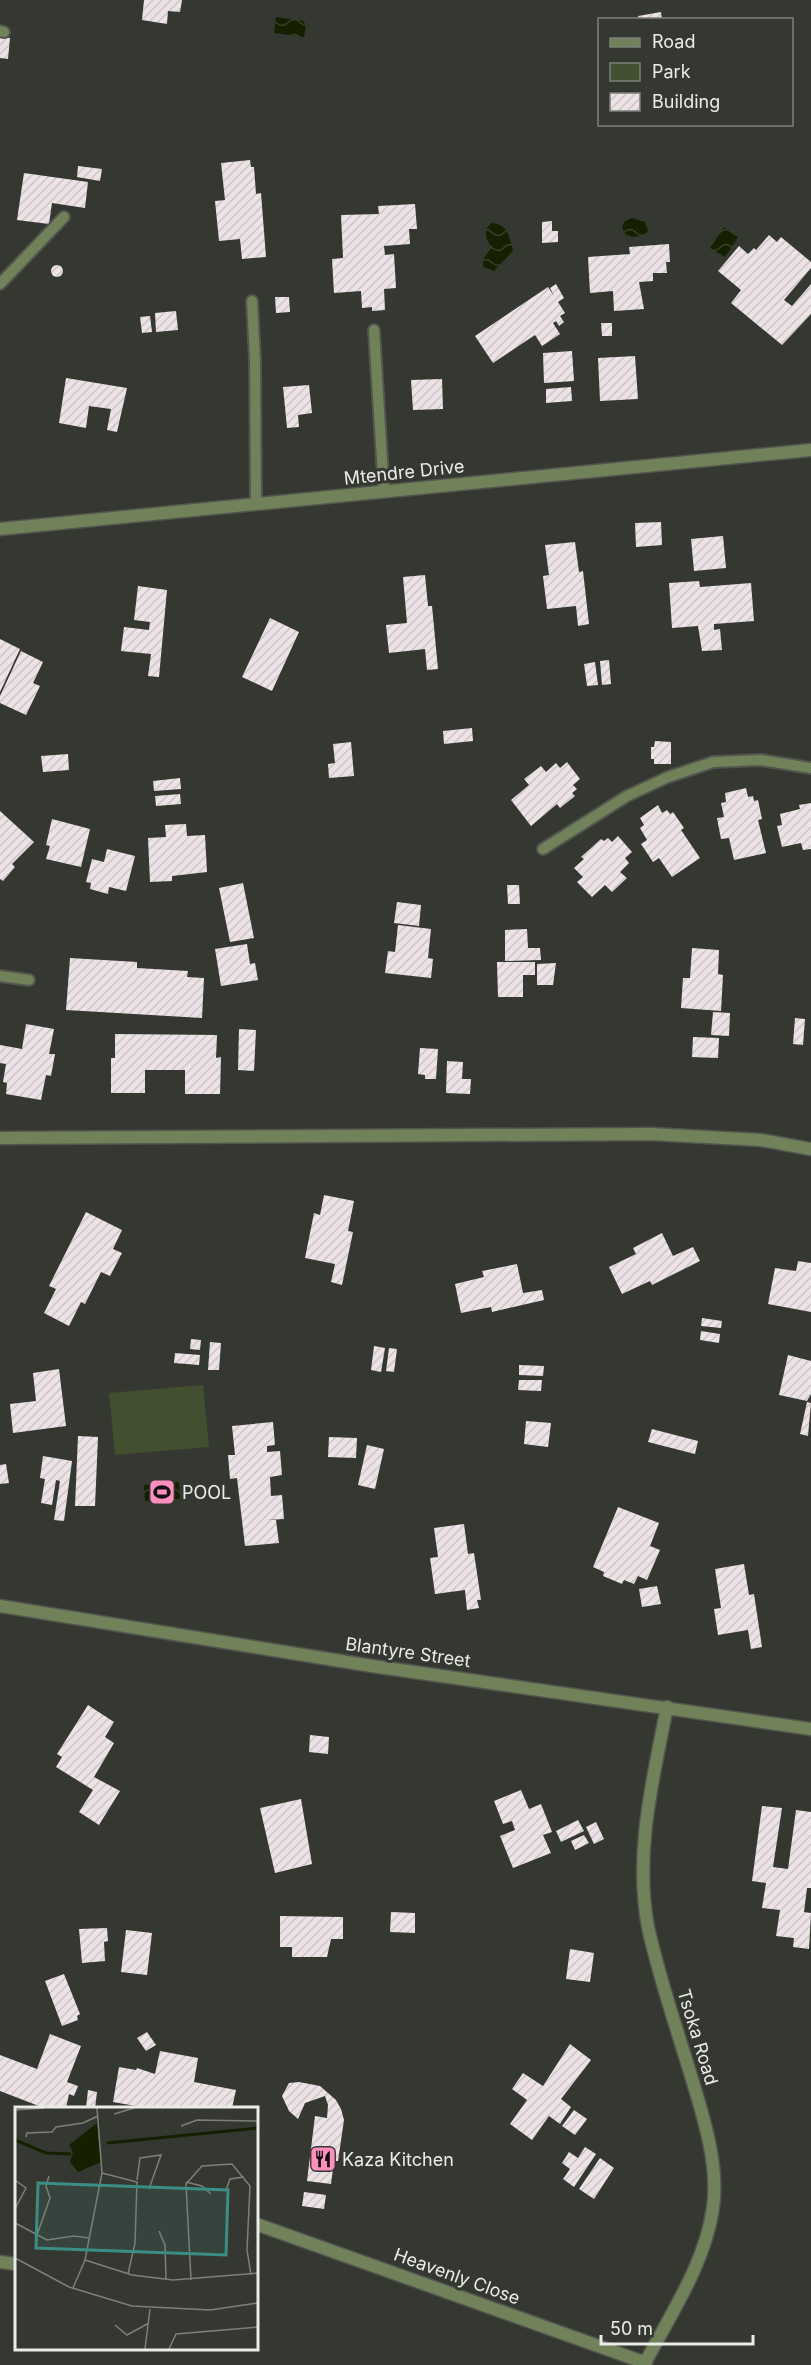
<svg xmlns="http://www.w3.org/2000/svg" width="811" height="2365" font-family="Inter,sans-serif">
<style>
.park{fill:#434f31}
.water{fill:url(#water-waves)}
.building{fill:url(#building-hatch)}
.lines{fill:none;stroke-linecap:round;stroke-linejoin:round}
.service-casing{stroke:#52554e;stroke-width:14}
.minor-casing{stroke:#52554e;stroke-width:15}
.service{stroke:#718159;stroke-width:10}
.minor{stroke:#718159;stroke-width:12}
.labels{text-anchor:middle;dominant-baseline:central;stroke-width:6;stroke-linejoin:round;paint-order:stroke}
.street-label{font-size:18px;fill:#eaece8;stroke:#353831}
.poi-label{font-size:18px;fill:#eaece8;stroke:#353831;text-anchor:start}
.inset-river{fill:none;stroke:#142000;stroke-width:3}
.inset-road{fill:none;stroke:#7d807a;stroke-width:1.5}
.view{fill:#3b8e86;fill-opacity:0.15;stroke:#3b8e86;stroke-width:3}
.inset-edge{fill:none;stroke:#eaece8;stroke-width:3}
</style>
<defs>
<pattern id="water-waves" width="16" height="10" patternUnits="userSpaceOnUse" patternTransform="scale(1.5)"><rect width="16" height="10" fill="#142000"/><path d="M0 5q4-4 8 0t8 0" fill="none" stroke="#364125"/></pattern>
<pattern id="building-hatch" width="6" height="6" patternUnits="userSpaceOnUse" patternTransform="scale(1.5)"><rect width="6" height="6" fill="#ede3e6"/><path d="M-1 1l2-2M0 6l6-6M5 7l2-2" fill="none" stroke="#ccc4c6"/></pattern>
</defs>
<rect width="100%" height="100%" fill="#353831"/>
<path class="park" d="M203,1385L209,1447L115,1455L109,1393Z"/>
<g class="water">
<path d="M276,17L303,21L306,25L304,37L274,33Z"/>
<path d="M632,218L644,221L648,230L646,235L632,237L625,234L622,227L625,221Z"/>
<path d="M491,223C509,224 509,237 513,251L494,271L483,267V259L492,247C485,239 483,231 491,223Z"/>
<path d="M724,227L738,237L725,257L710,248Z"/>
<path d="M179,1482L180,1499L145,1501L144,1485Z"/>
</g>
<g class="building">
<path d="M144,0H182L180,12L168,11L167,24L142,20Z"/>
<path d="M661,12L662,20H639L638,16Z"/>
<path d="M0,37L10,38L8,59L0,58Z"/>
<path d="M250,160L251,167H254L256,194L261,193L266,257L242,259L240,239L219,241L215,201L225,200L221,163Z"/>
<path d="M78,166L102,169L100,181L77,177Z"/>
<path d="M24,173L88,182L85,208L52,203L49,224L17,220Z"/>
<path d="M415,204L417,229H409L410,244L384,246L385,255L394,254L396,288L384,289L385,310L372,311V307L362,308L361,291L334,293L332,259L343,258L341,215L379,214L378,206Z"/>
<path d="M552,221V231H558V242L542,243V222Z"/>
<path d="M769,235L777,242L781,237L811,262V268L784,300L792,306L811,284V314L782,345L731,303L741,290L718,271L739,246L748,254L754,248L756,250Z"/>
<path d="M669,244L670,262H666L667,273H653V281L639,282L644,309L614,311L613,291L590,293L588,257L630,254L629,247Z"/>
<circle cx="57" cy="271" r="6"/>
<path d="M556,284L564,298L558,302L565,313L560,316L564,322L559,326L556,321L553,323L560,334L542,346L535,335L493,363L475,336L548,287L554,296L550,288Z"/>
<path d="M275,297H289L290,312L276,313Z"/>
<path d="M176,311L178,330L156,332L155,313Z"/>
<path d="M150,316L152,332L142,333L140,317Z"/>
<path d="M601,323H612V336H602Z"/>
<path d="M572,351L574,381L544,383L543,353Z"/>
<path d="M635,356L638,399L600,401L598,358Z"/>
<path d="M66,378L127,388L117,432L107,430L111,409L89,406L86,428L59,423Z"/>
<path d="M442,379L443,409L413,410L411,380Z"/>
<path d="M309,385L312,413L298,415L299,427L287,428L283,387Z"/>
<path d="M571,387L572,401L546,403V389Z"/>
<path d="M661,522L662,545L636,547L635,523Z"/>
<path d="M723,536L726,568L694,571L691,539Z"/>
<path d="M575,542L579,572L583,571L589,624L578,626L576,606L547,609L543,576L549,575L545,545Z"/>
<path d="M425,575L428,606H432L438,669L427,670L425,649L389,653L386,625L407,623L403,577Z"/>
<path d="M699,581L700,587L751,583L754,621L714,624V630L720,629L722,650L702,651L698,626L672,628L669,583Z"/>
<path d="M138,586L167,590L159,677L148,676L151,654L121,651L124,627L149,630L150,622L134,620Z"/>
<path d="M270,618L299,632L272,691L242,677Z"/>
<path d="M0,639L20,649L0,692Z"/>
<path d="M21,651L43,662L33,683L40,686L26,715L0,703V696Z"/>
<path d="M609,660L611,684L602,685L600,661Z"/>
<path d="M595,662L598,685L587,686L584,664Z"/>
<path d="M472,728L473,741L444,744L443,731Z"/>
<path d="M655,741L671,742V764H654V759H651V747H654Z"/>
<path d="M351,742L354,776L329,778L328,764L335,763L333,744Z"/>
<path d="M68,754L69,770L43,772L41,756Z"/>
<path d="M567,762L580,779L573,785L577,789L572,793L575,796L560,808L557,804L531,826L511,800L529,785L524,779L541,766L546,772L556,763L560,768Z"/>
<path d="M180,778L181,789L154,791L153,781Z"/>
<path d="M746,788L748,797L753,796L754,801L758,800L762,819L758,820L766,853L734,860L729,838L721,839L717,818L724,817L721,803L726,802L725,793Z"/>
<path d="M180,794L181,804L156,806L155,796Z"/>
<path d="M811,803V849L803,850L801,843L782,847L777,826L782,825L780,814L800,809L799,805Z"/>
<path d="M658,805L662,813L667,810L670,814L673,812L684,828L681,830L700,858L672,877L659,858L653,862L641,844L647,840L640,828L644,825L640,818Z"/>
<path d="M0,811L34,842L12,864L15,867L3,881L0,879Z"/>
<path d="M52,819L90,829L81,867L46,859L50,846L46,845Z"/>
<path d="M186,824L187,836L205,835L207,872L172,876V881L150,882L148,838L166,837L165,825Z"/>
<path d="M618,836L632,852L625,858L629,863L620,872L627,878L612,892L605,885L592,897L577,882L583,877L574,868L584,859L581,857L601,839L604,841L608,838L612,842Z"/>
<path d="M107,849L135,856L126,891L109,887L108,894L90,889L91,883L86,882L92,859L104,862Z"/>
<path d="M243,883L254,938L230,942L219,888Z"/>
<path d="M507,885H519L520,904H508Z"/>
<path d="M397,902L421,905L419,926L394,923Z"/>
<path d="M398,925L431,929L428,958L433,959L431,978L385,973L388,951L395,952Z"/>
<path d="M527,929L528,948H540L541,960L505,961V930Z"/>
<path d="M247,944L250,964L255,963L258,980L221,986L215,949Z"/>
<path d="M692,948L719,950L718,974L723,975L721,1011L681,1008L683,978H690Z"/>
<path d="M70,958L137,962V968L188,971L187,977L204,978L202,1018L66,1010Z"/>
<path d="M497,962H535V975H523V997H498Z"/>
<path d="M556,963L553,985H537V964Z"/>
<path d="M713,1012L730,1013L729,1036L711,1035Z"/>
<path d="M795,1018L805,1019L803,1045L793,1044Z"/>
<path d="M26,1024L54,1029L49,1054H55L51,1076L46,1075L41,1100L6,1094L7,1083L3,1082L6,1064L0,1063V1045L22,1049Z"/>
<path d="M239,1029L256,1030L254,1071L238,1070Z"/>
<path d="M115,1034L217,1035L216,1058L221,1057L220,1094H185V1070H145V1093H111V1058H115Z"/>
<path d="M693,1037L719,1038L718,1058L692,1057Z"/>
<path d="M420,1048L438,1049L436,1079H425V1075L418,1074Z"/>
<path d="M447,1061L463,1062L462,1079H471L470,1094L446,1093Z"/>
<path d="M324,1195L354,1201L348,1231L353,1232L342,1285L331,1282L335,1264L305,1258L314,1213L320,1215Z"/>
<path d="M86,1212L122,1230L113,1249L122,1253L110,1276L101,1272L85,1304L81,1302L69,1326L44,1313L56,1289L49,1286Z"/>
<path d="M662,1233L673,1256L693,1247L700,1261L652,1285L650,1281L622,1294L609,1267L636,1254L633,1248Z"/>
<path d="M798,1261L811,1263V1312L768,1304L775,1268L796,1271Z"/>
<path d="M517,1264L523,1293L542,1290L544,1300L492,1312L491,1307L461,1313L455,1284L484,1277L482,1271Z"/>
<path d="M702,1318L722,1321L721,1328L701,1326Z"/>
<path d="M701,1331L720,1334L719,1343L700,1340Z"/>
<path d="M191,1339L201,1340L200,1350L190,1349Z"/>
<path d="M210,1342L221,1343L219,1370H208Z"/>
<path d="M374,1346L385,1348L381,1372L371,1370Z"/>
<path d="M389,1348L397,1349L394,1372L386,1371Z"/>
<path d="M175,1353L200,1355L199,1365L174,1363Z"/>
<path d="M788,1355L811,1361V1394L807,1401L779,1395Z"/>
<path d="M519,1365L544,1366L543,1376L519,1375Z"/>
<path d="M59,1369L66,1426L13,1433L10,1404L36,1401L33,1373Z"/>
<path d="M519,1380H542L541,1391L518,1390Z"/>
<path d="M807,1402L811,1403L808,1436L800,1434Z"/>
<path d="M526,1421L551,1423L548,1447L524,1444Z"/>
<path d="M273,1422L275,1445L267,1446V1452L280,1451L282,1475L270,1477L271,1496L282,1495L284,1519L267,1520H276L279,1543L245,1546L237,1478L230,1479L228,1455H235L232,1426Z"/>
<path d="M652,1429L698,1441L695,1454L648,1442Z"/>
<path d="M78,1436L98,1437L95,1506H75Z"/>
<path d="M329,1437L357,1438L356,1458L328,1457Z"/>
<path d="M367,1445L384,1449L375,1489L358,1485Z"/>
<path d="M43,1456L72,1461L64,1521L54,1520L60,1481L56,1480L52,1505L41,1503L45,1479L40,1478Z"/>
<path d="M6,1464L9,1483L0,1484V1465Z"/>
<path d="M618,1507L659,1523L650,1546L660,1550L647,1580L638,1576L634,1584L624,1580L622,1584L603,1576L604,1572L593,1567Z"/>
<path d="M464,1524L468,1554L474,1553L481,1600H477L479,1608L467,1610L465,1590L435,1594L430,1558L438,1557L434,1528Z"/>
<path d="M744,1564L749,1595L754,1594L762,1647L751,1649L748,1630L718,1635L714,1609L721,1608L715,1569Z"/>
<path d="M657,1586L661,1604L642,1607L639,1589Z"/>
<path d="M88,1705L114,1722L105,1737L114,1743L94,1777L120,1791L99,1825L79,1812L93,1790L56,1767L62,1757L57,1754Z"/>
<path d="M310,1735L329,1737L328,1754L309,1752Z"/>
<path d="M521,1790L529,1809L541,1804L552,1832L543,1835L551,1853L513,1868L500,1836L515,1830L512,1821L503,1824L494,1801Z"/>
<path d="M301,1799L312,1864L275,1873L260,1808Z"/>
<path d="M762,1806L782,1808L773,1867L788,1869L796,1810L811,1812V1888H807L804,1912L811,1913L809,1949L793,1947L794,1938L776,1936L780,1910L762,1908L766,1883L752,1881Z"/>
<path d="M578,1820L584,1831L561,1842L556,1831Z"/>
<path d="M596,1822L604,1839L594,1844L586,1827Z"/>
<path d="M584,1835L589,1843L575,1850L571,1841Z"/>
<path d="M391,1912L415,1913V1933L390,1932Z"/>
<path d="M280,1916L343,1917V1939H331L327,1957H292V1947H280Z"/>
<path d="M107,1928L108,1941L104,1942L105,1961L82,1963L79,1929Z"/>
<path d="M126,1930L152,1933L147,1975L121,1972Z"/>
<path d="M570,1949L594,1953L590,1982L566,1979Z"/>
<path d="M64,1974L80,2014L77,2016L78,2020L62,2026L45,1981Z"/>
<path d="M147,2032L156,2045L146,2051L137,2038Z"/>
<path d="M50,2034L81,2046L67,2082L78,2086L74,2096L69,2094L66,2108H44L0,2091V2055L37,2069Z"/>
<path d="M570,2044L591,2060L561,2099L571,2107L560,2124L549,2116L532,2140L510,2124L527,2100L512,2089L523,2073L543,2086Z"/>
<path d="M160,2051L198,2058L194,2082L236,2090L232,2108H147L113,2102L119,2067L136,2070L137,2068L155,2074Z"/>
<path d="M299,2082L320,2086L336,2100L341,2109L344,2120L338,2161H334L331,2184L307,2181L315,2116L327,2118L328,2105L325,2096L305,2103L298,2119L289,2111L282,2096L289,2083Z"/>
<path d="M88,2090L97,2092L95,2108H86Z"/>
<path d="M574,2110L587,2119L575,2135L562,2126Z"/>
<path d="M585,2147L596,2154L574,2187L563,2179L570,2169L562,2163L569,2152L578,2158Z"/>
<path d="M600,2158L614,2168L594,2199L579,2189Z"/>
<path d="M304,2192L326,2195L324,2209L302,2206Z"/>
</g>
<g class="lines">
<defs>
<g id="service">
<path d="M0,31L4,32"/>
<path d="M0,284L64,217"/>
<path d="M252,301L255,360L256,504"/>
<path d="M374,330L384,492"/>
<path d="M543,849L627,796L668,777L713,762L761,760L811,768"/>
<path d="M0,976L29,980"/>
</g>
<g id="minor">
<path d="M0,529L811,450"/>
<path d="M0,1138L651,1134L761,1140L811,1149"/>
<path d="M0,1606L372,1666L811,1729"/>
<path d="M256,2224L646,2363"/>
<path d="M0,2262L16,2264"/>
<path d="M644,2365C670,2315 705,2264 713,2208C719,2166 704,2119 692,2079C677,2029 659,1978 648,1927C634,1853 653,1779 667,1707"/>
</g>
</defs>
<use href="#service" class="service-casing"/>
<use href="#minor" class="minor-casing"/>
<use href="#service" class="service"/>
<use href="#minor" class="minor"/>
</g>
<defs>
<symbol id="stadium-square" viewBox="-11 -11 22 22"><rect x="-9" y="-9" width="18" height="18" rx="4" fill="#fe8ebd" stroke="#353831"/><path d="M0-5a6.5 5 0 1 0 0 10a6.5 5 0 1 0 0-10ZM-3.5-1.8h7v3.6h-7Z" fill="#111"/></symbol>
<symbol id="restaurant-square" viewBox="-11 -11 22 22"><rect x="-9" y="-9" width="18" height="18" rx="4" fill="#fe8ebd" stroke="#353831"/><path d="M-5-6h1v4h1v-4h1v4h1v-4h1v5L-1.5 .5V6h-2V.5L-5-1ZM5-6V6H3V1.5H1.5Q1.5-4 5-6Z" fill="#111"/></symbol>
</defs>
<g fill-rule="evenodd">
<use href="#stadium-square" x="147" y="1477" width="30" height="30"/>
<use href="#restaurant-square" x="308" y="2144" width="30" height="30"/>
</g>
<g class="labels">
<g class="street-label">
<text transform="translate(404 472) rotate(-6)">Mtendre Drive</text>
<text transform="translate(408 1652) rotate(8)">Blantyre Street</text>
<text transform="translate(698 2037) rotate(73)">Tsoka Road</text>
<text transform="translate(457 2276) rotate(20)">Heavenly Close</text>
</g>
<g class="poi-label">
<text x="182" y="1492">POOL</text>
<text x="342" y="2159">Kaza Kitchen</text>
</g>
</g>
<g transform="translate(15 2107)">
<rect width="243" height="243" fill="#353831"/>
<path d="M82,16L86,55L63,65L55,55L58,45L54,38Z" fill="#142000"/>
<path class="inset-river" d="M0,33L31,46L56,47M92,36L243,21"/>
<path class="inset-road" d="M0,3L29,1M99,7L119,1M166,19L182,13L243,14M11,30L12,26L37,25L41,20L68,16L83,9M87,66L122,75L120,136L113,167M0,73L11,81L0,102M122,73L125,51L146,48L134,82M171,75L187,79L196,87M211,83L215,72L229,70M0,116L32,133L59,129L74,131M144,124L150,138L151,172M22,128L35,91L31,79L34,69M0,151L54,180L117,199L195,203L243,196M70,153L117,168L158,173L243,166M176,173L171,77L187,59L217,57L235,79L232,143L236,168M58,181L70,153L87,66L82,1M100,218L112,228L134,216M130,242L135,202M154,242L161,227L243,220"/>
<path class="view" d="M23,76L213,83L211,148L21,141Z"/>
<rect width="243" height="243" class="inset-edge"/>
</g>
<rect x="598" y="18" width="195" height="108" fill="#353831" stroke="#7d807a" stroke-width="1.5"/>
<rect x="610" y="38" width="30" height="9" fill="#718159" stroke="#7d807a" stroke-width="1.5"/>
<text x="652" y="48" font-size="18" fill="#eaece8">Road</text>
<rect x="610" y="63" width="30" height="18" fill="#434f31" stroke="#7d807a" stroke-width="1.5"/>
<text x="652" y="78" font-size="18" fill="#eaece8">Park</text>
<rect x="610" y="93" width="30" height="18" fill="url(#building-hatch)" stroke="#7d807a" stroke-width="1.5"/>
<text x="652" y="108" font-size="18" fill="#eaece8">Building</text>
<path d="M601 2335v9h152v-9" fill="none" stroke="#eaece8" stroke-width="3"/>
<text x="610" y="2335" font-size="18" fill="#eaece8" stroke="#353831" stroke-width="4.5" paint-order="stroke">50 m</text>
</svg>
